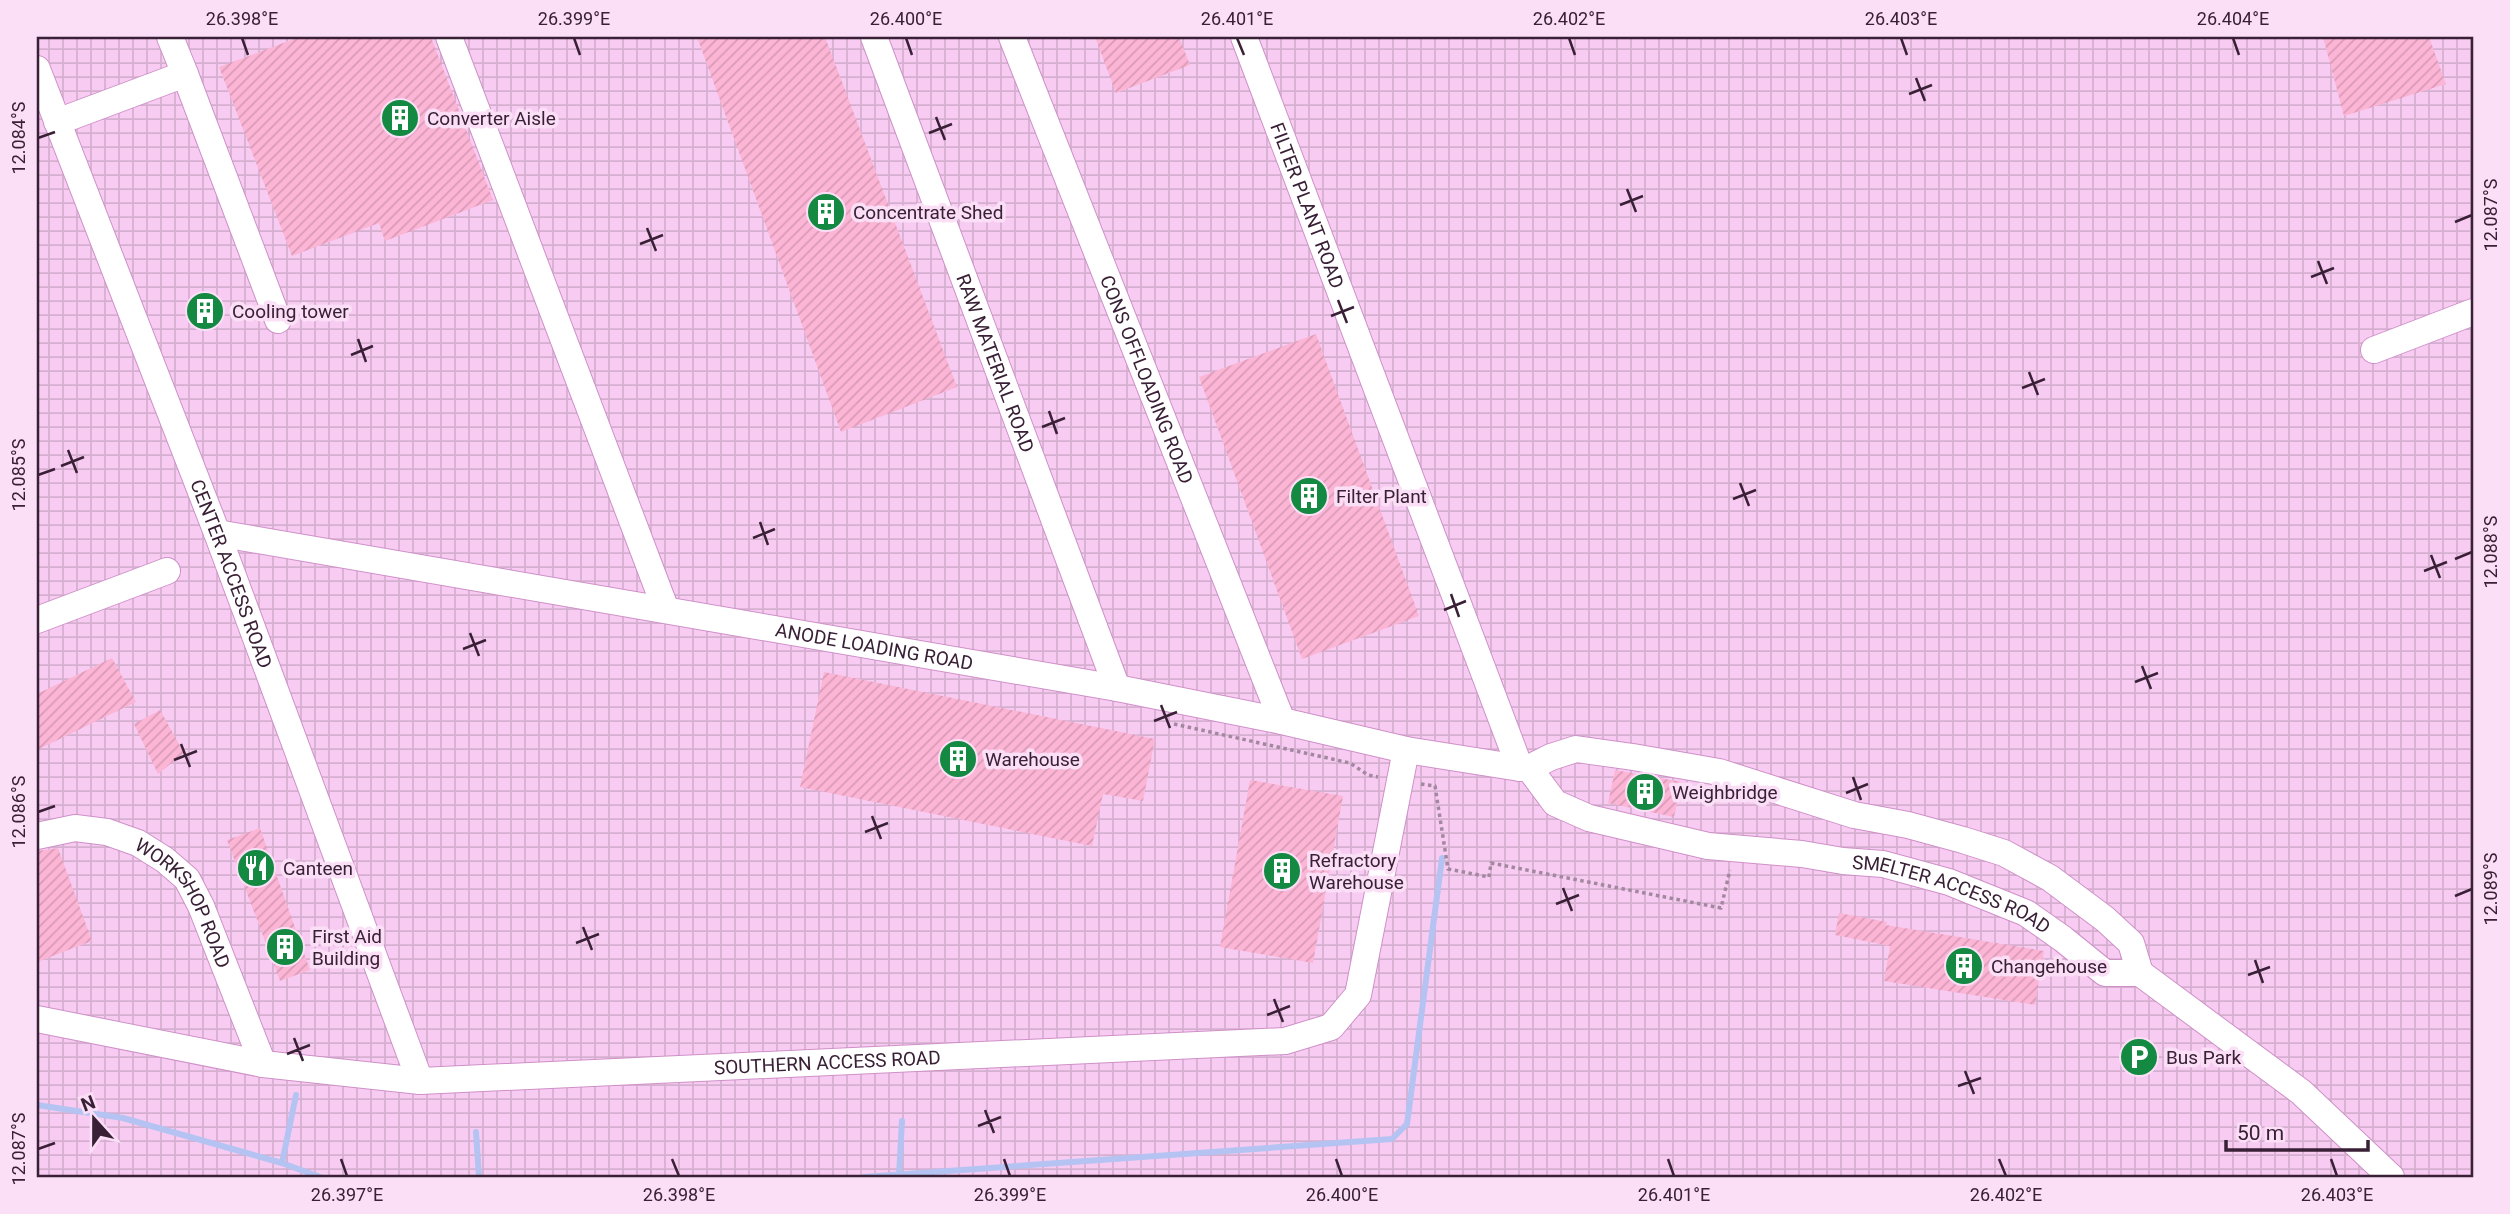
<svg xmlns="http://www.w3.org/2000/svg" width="2510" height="1214" font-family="Roboto,sans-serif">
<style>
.industrial{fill:url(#industrial-grid)}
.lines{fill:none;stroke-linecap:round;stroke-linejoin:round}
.stream{stroke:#b4c3f2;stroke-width:6}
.building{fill:url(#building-hatch)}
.minor-casing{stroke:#cf90c8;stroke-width:28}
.path{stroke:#a2889f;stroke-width:3.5;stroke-dasharray:3.5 3.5;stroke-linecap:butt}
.minor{stroke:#fff;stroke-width:26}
.ticks{fill:none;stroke:#392036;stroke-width:2.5}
.labels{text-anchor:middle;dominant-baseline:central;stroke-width:7;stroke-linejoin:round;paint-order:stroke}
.poi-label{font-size:19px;fill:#392036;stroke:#fadff6;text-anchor:start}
.street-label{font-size:19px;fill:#392036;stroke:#fadff6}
.neatline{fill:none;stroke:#392036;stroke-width:2.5}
.ticks-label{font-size:18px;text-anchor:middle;fill:#392036}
</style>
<defs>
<pattern id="industrial-grid" width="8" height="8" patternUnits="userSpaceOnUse" patternTransform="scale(1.75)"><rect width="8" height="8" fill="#f8ccf2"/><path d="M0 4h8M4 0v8" fill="none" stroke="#d5afd0"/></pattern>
<pattern id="building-hatch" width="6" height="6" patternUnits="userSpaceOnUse" patternTransform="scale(1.75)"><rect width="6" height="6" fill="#fcb5d5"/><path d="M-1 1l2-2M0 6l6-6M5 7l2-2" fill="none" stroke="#d99bb7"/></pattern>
</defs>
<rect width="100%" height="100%" fill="#fadff6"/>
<rect class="industrial" x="37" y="37" width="2436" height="1140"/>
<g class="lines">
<g class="stream">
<path d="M37,1105L123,1118L282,1163L320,1177"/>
<path d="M476,1132L479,1177"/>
<path d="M282,1163L296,1095"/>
<path d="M899,1176L902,1121"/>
<path d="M864,1177L1392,1139L1407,1124L1442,858"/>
</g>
</g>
<g class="building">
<path d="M299,37H431L493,200L385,241L379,223L292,256L219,67Z"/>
<path d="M697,37H825L957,387L841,432Z"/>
<path d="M1095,37H1179L1190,65L1116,93Z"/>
<path d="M2323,37H2429L2446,84L2344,116Z"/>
<path d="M210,296L218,319L200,325L192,302Z"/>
<path d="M1316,334L1419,616L1302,659L1199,377Z"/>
<path d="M112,658L136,702L37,750V694Z"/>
<path d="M824,672L1155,739L1143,801L1103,794L1092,846L800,787Z"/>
<path d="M160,710L184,753L158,774L134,724Z"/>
<path d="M1615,770L1682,782L1674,817L1608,803Z"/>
<path d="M1250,780L1343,796L1313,963L1220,947Z"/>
<path d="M260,828L310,970L280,981L227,840Z"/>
<path d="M58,848L92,941L37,962V851Z"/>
<path d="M1839,913L1887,922L1886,925L2044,951L2035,1005L1884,981L1890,946L1835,935Z"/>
</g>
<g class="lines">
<defs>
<g id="minor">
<path d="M170,37L185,74"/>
<path d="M449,37L666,610"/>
<path id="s1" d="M874,37L1117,688"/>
<path id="s2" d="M1012,37L1282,721"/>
<path id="s3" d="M1244,37L1520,768"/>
<path id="s4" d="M37,69L217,533L420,1081"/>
<path d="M57,122L185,74L278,320"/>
<path d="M2374,350L2473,312"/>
<path id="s5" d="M217,533L1117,688L1282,721L1406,750L1520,768H1529L1551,757L1576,749L1633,757L1719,772L1854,815L1908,825L1963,840L2004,853L2050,878L2105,919L2131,943L2140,973"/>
<path d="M37,620L167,571"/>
<path id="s6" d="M1529,768L1555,803L1589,818L1708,846L1802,854L1843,861L1883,864L1949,882L2026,913L2063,939L2105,973H2140L2301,1092L2391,1177"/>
<path id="s7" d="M37,836L75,828L107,832L138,843L165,860L187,879L201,906L263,1064"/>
<path id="s8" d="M37,1019L263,1064L420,1081L1285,1041L1331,1027L1358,995L1406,750"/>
</g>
</defs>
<use href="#minor" class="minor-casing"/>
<g class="path">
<path d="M1174,724L1350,763L1368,775L1378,777"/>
<path d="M1421,784L1435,786L1448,869L1489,877L1491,863L1721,908L1730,870"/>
</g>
<use href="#minor" class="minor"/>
</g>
<path class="ticks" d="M242,38L248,55M574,38L580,55M906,38L912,55M1237,38L1244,55M1569,38L1575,55M1901,38L1907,55M2233,38L2239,55M1916,78L1925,101M1909,94L1932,85M936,117L945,140M929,133L952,124M38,138L55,132M1627,189L1636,212M1620,205L1643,196M2455,222L2472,215M647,228L656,251M640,244L663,235M2318,261L2327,284M2311,277L2334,268M1338,300L1347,323M1331,316L1354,307M358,339L366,362M351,355L373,346M2029,372L2038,395M2022,388L2045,379M1049,411L1057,434M1042,427L1065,418M68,450L77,473M61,466L84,457M38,475L55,469M1740,483L1749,506M1733,499L1756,490M760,522L768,545M753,538L775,529M2431,555L2440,578M2455,559L2472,552M2424,571L2447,562M1451,594L1459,617M1444,610L1466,601M470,633L479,656M463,649L486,640M2142,666L2151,689M2135,682L2158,673M1161,705L1170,728M1154,721L1177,712M181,744L190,767M174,760L197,751M1853,777L1861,800M1846,793L1868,784M38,812L55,806M872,816L881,839M865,832L888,823M1563,888L1572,911M2455,896L2472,889M1556,904L1579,895M583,927L592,950M576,943L599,934M2255,960L2263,983M2248,975L2270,967M1274,999L1283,1022M1267,1015L1290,1006M294,1038L303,1061M287,1054L310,1045M1965,1071L1974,1094M1958,1086L1981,1078M985,1110L994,1133M978,1126L1001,1117M38,1149L55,1143M341,1159L347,1176M672,1159L679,1176M1004,1159L1010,1176M1336,1159L1342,1176M1668,1159L1674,1176M1999,1159L2006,1176M2331,1159L2337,1176"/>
<defs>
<symbol id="building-disc" viewBox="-11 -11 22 22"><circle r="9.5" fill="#138942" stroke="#fadff6"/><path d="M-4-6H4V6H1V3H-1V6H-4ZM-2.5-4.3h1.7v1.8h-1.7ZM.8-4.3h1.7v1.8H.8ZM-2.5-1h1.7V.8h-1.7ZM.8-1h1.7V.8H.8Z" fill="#fff"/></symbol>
<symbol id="restaurant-disc" viewBox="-11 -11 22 22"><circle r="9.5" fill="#138942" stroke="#fadff6"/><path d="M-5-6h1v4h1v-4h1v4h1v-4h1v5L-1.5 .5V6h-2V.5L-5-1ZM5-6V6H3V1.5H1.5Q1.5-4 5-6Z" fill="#fff"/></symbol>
<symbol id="parking-disc" viewBox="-11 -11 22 22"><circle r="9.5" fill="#138942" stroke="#fadff6"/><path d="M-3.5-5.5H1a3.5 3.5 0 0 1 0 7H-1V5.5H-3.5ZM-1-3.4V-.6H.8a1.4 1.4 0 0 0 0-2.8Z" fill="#fff"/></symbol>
</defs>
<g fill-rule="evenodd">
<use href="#building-disc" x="378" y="96" width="44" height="44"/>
<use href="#building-disc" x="804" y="190" width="44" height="44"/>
<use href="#building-disc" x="183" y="289" width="44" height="44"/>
<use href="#building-disc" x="1287" y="474" width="44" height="44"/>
<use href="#building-disc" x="936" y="737" width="44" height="44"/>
<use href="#building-disc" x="1623" y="770" width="44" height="44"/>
<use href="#restaurant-disc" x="234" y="846" width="44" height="44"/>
<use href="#building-disc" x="1260" y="849" width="44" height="44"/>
<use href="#building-disc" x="263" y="925" width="44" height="44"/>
<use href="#building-disc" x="1942" y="944" width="44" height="44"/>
<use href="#parking-disc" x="2117" y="1035" width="44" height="44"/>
</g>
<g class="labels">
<g class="poi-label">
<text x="427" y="118">Converter Aisle</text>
<text x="853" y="212">Concentrate Shed</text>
<text x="232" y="311">Cooling tower</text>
<text x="1336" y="496">Filter Plant</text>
<text x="985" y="759">Warehouse</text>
<text x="1672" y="792">Weighbridge</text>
<text x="1309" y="860">Refractory<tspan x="1309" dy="22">Warehouse</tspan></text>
<text x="283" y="868">Canteen</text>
<text x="312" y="936">First Aid<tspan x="312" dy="22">Building</tspan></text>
<text x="1991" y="966">Changehouse</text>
<text x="2166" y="1057">Bus Park</text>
</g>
<g class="street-label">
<text stroke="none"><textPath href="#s3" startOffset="180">FILTER PLANT ROAD</textPath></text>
<text stroke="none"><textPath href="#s1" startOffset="348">RAW MATERIAL ROAD</textPath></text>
<text stroke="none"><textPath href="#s2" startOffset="368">CONS OFFLOADING ROAD</textPath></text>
<text stroke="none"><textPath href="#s4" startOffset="541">CENTER ACCESS ROAD</textPath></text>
<text stroke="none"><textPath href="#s5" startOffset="667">ANODE LOADING ROAD</textPath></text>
<text stroke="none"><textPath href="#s6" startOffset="453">SMELTER ACCESS ROAD</textPath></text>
<text stroke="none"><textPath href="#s7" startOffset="182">WORKSHOP ROAD</textPath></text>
<text stroke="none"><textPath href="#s8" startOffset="796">SOUTHERN ACCESS ROAD</textPath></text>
</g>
</g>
<rect width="2510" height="1214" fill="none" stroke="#fadff6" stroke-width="77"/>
<g transform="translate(94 1119) rotate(339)" stroke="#fadff6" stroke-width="5" paint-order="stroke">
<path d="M0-5L12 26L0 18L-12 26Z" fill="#392036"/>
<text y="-10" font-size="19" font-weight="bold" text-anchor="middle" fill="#392036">N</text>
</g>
<path d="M2226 1140v10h142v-10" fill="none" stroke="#392036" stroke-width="3.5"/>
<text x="2237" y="1140" font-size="21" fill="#392036" stroke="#fadff6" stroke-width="5" paint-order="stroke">50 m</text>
<rect x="38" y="38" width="2434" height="1138" class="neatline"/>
<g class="ticks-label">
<text x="242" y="25">26.398°E</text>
<text x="574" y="25">26.399°E</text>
<text x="906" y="25">26.400°E</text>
<text x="1237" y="25">26.401°E</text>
<text x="1569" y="25">26.402°E</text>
<text x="1901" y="25">26.403°E</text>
<text x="2233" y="25">26.404°E</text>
<text transform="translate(19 138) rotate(-90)" y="6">12.084°S</text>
<text transform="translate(2491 215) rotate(-90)" y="6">12.087°S</text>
<text transform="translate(19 475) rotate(-90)" y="6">12.085°S</text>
<text transform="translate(2491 552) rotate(-90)" y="6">12.088°S</text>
<text transform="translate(19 812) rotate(-90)" y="6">12.086°S</text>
<text transform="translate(2491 889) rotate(-90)" y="6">12.089°S</text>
<text transform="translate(19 1149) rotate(-90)" y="6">12.087°S</text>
<text x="347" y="1201">26.397°E</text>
<text x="679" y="1201">26.398°E</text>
<text x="1010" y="1201">26.399°E</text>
<text x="1342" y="1201">26.400°E</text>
<text x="1674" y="1201">26.401°E</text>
<text x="2006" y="1201">26.402°E</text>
<text x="2337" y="1201">26.403°E</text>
</g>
</svg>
